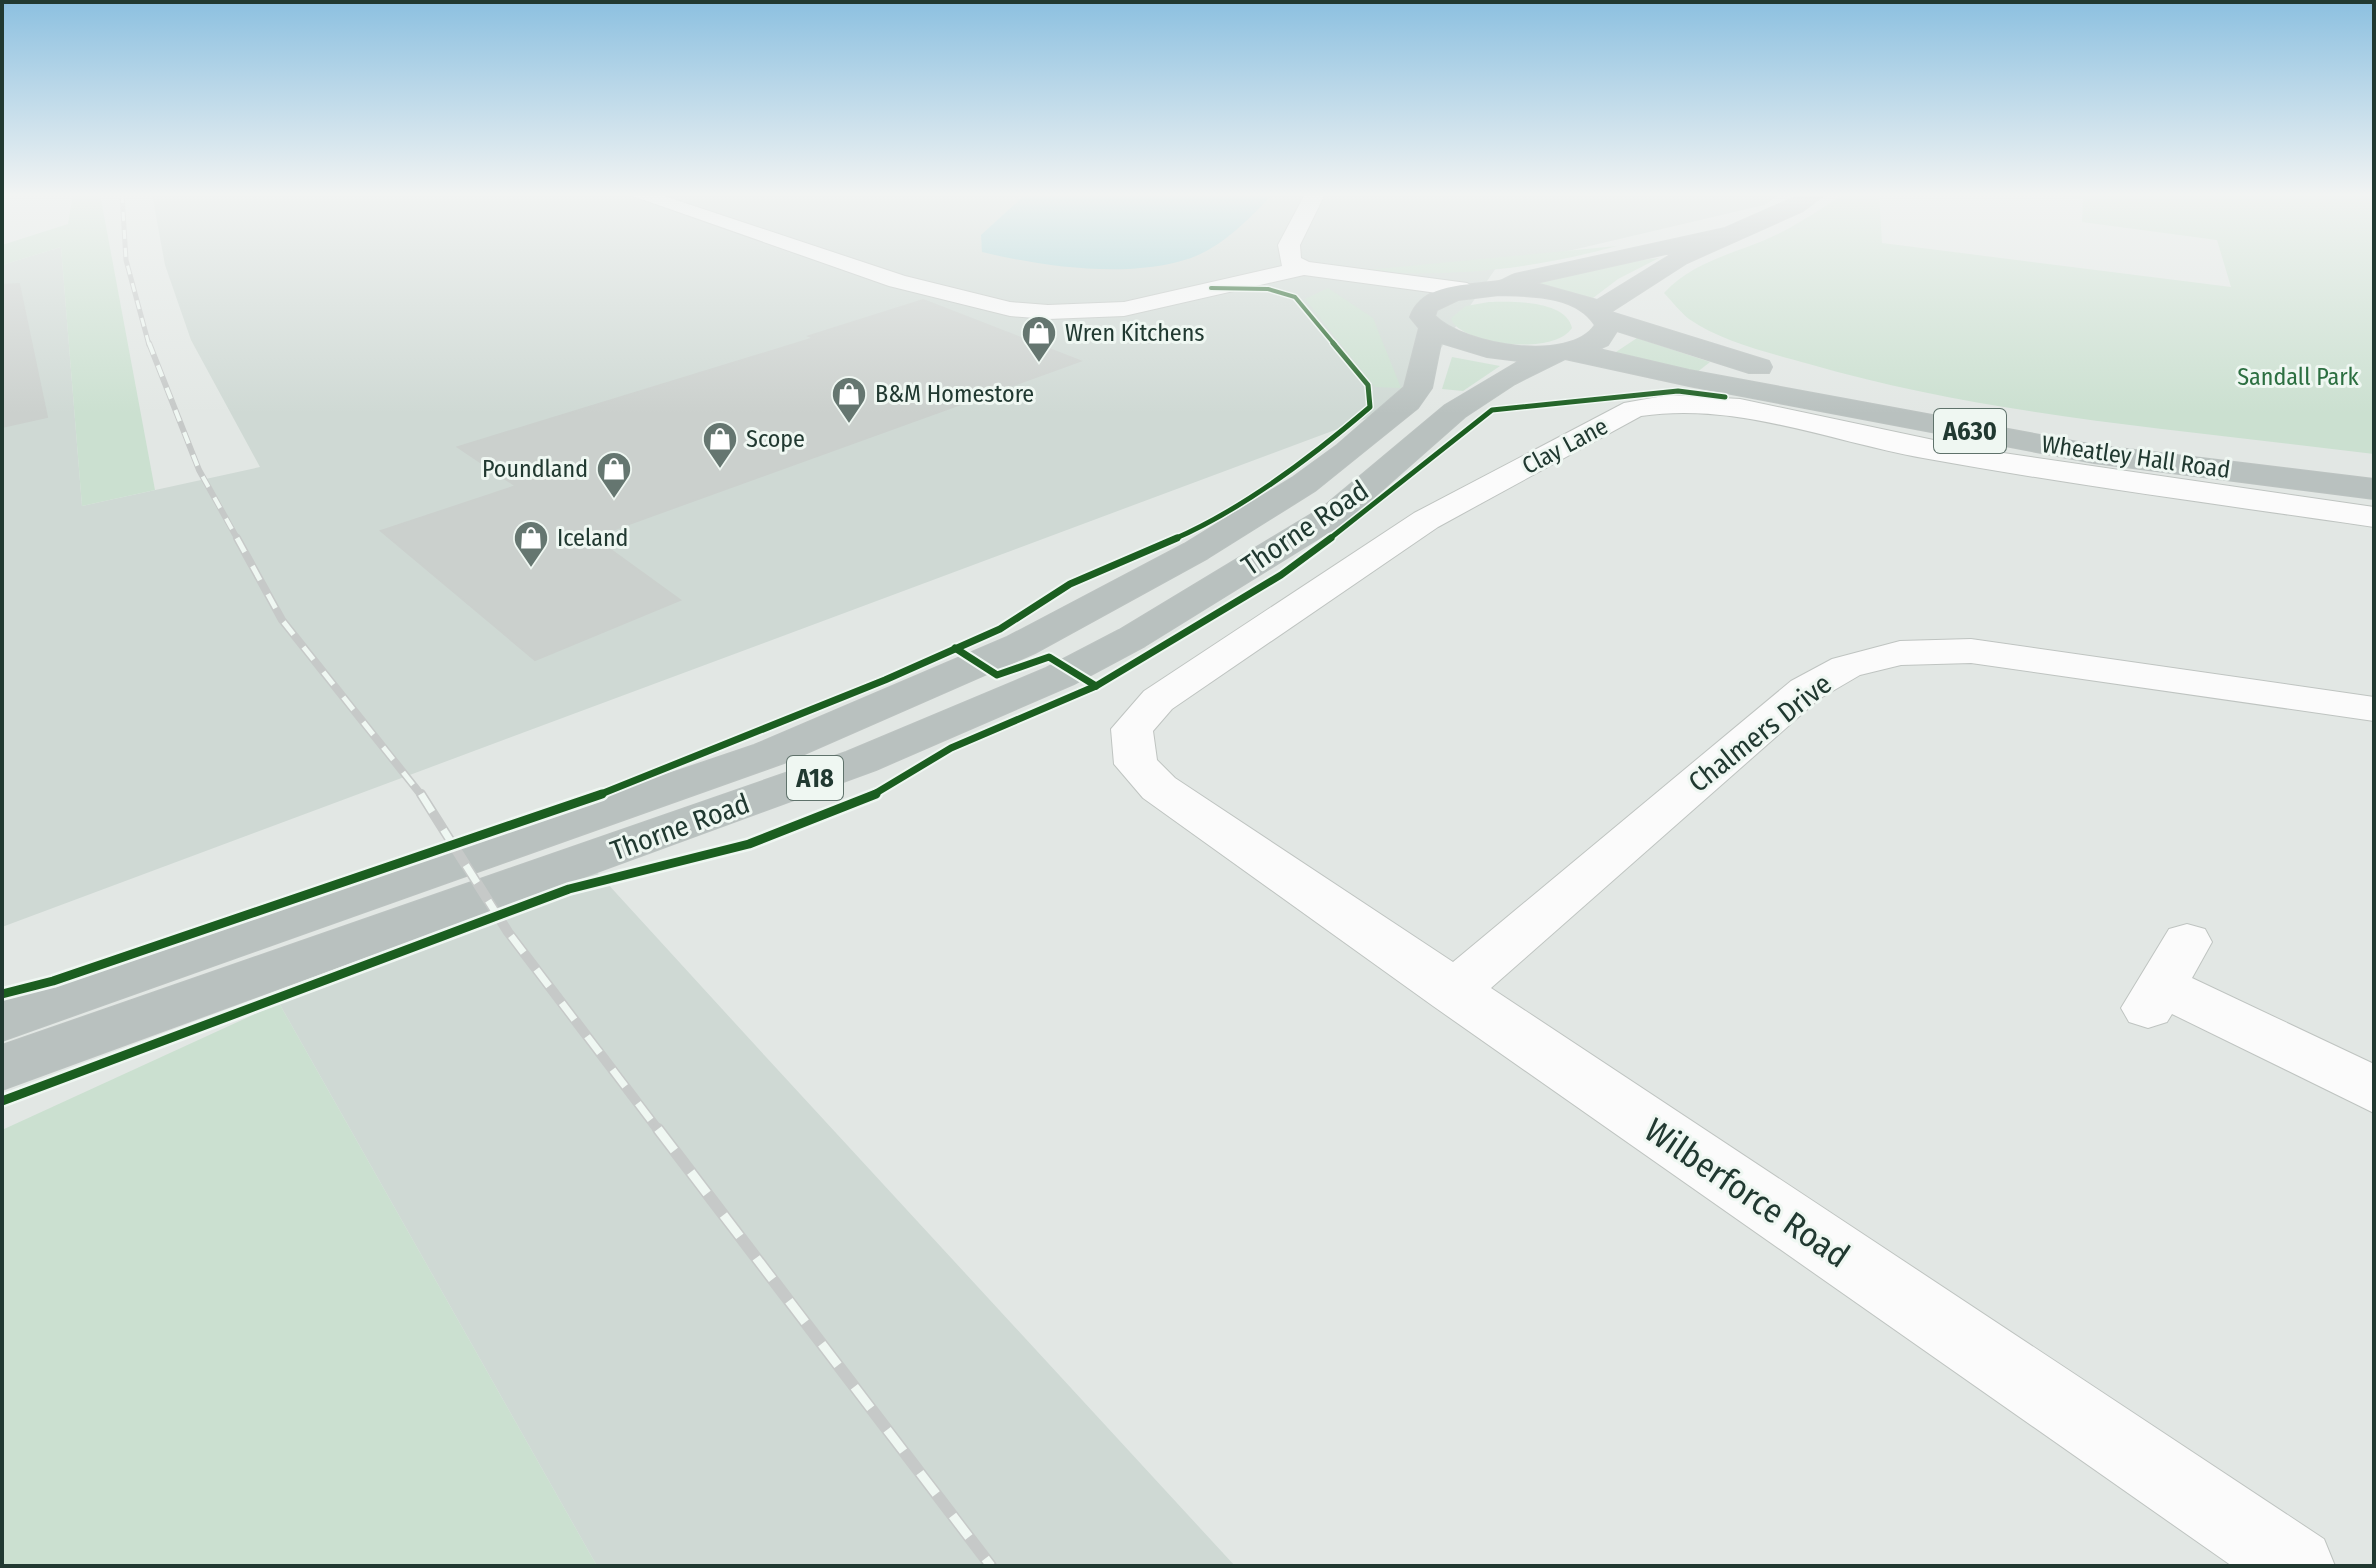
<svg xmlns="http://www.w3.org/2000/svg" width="2376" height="1568" font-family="'Fira Sans Condensed',sans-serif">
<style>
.built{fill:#cfd9d4}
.green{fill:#cbe0d0}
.water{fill:#a3d2d5}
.building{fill:#cbd0cd;stroke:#cbd0cd;stroke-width:2}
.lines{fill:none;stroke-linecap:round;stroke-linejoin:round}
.minor-casing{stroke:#bfc4c1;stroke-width:2}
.highway-casing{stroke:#bcc3c1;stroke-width:2}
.minor{fill:#fbfbfb;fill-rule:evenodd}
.highway{fill:#b9c1bf;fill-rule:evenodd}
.rail-far4-casing{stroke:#c6c9c8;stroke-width:5}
.rail-far3-casing{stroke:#c6c9c8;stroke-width:6}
.rail-far2-casing{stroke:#c6c9c8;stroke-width:8}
.rail-far1-casing{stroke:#c6c9c8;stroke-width:10}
.rail-casing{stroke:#c6c9c8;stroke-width:12}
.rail-far4{stroke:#eff7f2;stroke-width:3;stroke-dasharray:9;stroke-linecap:butt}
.rail-far3{stroke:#eff7f2;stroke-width:4;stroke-dasharray:12;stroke-linecap:butt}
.rail-far2{stroke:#eff7f2;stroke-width:5;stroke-dasharray:16;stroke-linecap:butt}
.rail-far1{stroke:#eff7f2;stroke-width:7;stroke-dasharray:21;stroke-linecap:butt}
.rail{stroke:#eff7f2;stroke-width:9;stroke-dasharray:27;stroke-linecap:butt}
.cycleway-far3-casing{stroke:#eff7f2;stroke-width:7}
.cycleway-far2-casing{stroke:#eff7f2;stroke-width:8}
.cycleway-far1-casing{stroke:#eff7f2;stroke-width:11}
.cycleway-casing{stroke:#eff7f2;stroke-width:14}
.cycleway-far3{stroke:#1b5e20;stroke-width:4}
.cycleway-far2{stroke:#1b5e20;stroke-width:5}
.cycleway-far1{stroke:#1b5e20;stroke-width:7}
.cycleway{stroke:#1b5e20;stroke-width:9}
.labels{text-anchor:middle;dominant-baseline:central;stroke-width:6;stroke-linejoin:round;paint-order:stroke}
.far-poi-label{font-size:24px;fill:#213931;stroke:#eff7f2;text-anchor:start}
.far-park-label{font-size:24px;fill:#2c6f41;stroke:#eff7f2}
.far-street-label{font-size:24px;fill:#213931;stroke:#eff7f2}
.shield{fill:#eff7f2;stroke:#5f726b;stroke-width:2}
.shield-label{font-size:26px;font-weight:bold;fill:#213931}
.street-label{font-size:28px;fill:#213931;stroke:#eff7f2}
.near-street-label{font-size:34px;fill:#213931;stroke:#eff7f2}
</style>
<rect width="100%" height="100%" fill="#e2e7e4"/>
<g class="built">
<path d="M152,194H1780L1764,205L1496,268L1402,405L2,927V265L61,247L82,506L260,467L191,340L165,265Z"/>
<path d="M595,870L766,1057L1235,1566H597L279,1003Z"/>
</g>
<g class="green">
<path d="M73,194H100L155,490L82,506L61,247L2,265V245L68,224Z"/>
<path d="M1845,194H1879L1882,243L2231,287L2217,240L2082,222L2083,199L2046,194H2374V454C2186,430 1992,417 1809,364C1770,353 1722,342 1689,319C1680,312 1672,301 1664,293C1695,259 1740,253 1780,233C1802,222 1823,207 1845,194Z"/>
<path d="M1617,246C1530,270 1447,278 1356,271Z"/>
<path d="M1659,258L1618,279L1593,298L1529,284L1601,265Z"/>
<path d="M1328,288L1373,318L1401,388L1375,387L1305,299Z"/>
<path d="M1489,302C1511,301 1566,300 1572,328C1554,355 1472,346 1453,323L1451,318L1466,306Z"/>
<path d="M1637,338L1710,362L1696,373L1613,354Z"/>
<path d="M1452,357L1500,366L1463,391L1442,389Z"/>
<path d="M279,1003L597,1566H2V1130Z"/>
</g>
<path class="water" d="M1026,194H1267L1269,198C1247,221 1221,247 1191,258C1129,279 1044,267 982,252L981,235Z"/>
<g class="building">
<path d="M19,284L47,417L2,427V285Z"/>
<path d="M923,300L1080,361L593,537L680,600L535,660L381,531L516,486L458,447L814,338L809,336Z"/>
</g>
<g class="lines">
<defs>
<g id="minor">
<path d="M627,194H658L905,276L1010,302L1048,305L1124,302L1282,266L1278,245L1305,194H1325L1300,245L1301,258L1309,262L1467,283L1479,290L1467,297L1304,275L1124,316L1048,319L1010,316L889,286Z"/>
<path d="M1669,395L1740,399L1976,449L2374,507V527C2223,505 2072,485 1923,458C1829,441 1738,402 1641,416L1438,527L1172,709L1153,731L1157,760L1175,778L1453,962L1791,681L1832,659L1900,641L1971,639L2374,697V721L1971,663L1901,665L1860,675L1819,699L1491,988L2324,1539L2335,1566H2232L1433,1006L1143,798L1114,764L1111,729L1144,691L1414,513L1624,403Z"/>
<path d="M2187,924L2205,929L2212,942L2192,978L2374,1064V1113L2172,1014L2167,1022L2148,1028L2129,1022L2121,1008L2169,929Z"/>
</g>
<path id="highway" d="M1802,194H1826L1803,211L1687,263L1611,312L1769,361L1772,367L1769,373H1749L1617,331L1608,345L1599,349L1689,370L2094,445L2374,479V499L2094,463L1689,386L1565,359L1515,384L1465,417L1347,521L1145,646L1074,684L876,770L2,1090V1045L846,752L1046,668L1119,630L1323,507L1445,405L1519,361L1487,357L1441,343L1432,388L1418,408L1315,491L1208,558L1035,653L784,763L2,1041V999L754,745L1007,637L1184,544L1293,477L1337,445L1404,387L1419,328L1410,317C1423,282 1467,286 1499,281C1505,280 1508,276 1515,274L1725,228ZM1675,252L1597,300L1536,283ZM1499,295C1531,296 1576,295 1595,325C1570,363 1464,345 1435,316L1437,310L1458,300Z"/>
</defs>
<use href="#minor" class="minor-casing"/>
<use href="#highway" class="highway-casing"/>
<use href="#minor" class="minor"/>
<use href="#highway" class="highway"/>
<defs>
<path id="rail-far4" d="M122,194L126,260L149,345"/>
<path id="rail-far3" d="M149,343L199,470L238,540"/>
<path id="rail-far2" d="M237,538L282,620L422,796"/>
<path id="rail-far1" d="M421,794L508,932L659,1131"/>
<path id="rail" d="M658,1129L991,1566"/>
</defs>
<use href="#rail-far4" class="rail-far4-casing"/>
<use href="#rail-far3" class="rail-far3-casing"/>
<use href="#rail-far2" class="rail-far2-casing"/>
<use href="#rail-far1" class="rail-far1-casing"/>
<use href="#rail" class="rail-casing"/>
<use href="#rail-far4" class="rail-far4"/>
<use href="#rail-far3" class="rail-far3"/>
<use href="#rail-far2" class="rail-far2"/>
<use href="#rail-far1" class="rail-far1"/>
<use href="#rail" class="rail"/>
<defs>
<path id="cycleway-far3" d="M1211,288L1268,289L1295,297L1335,345"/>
<g id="cycleway-far2">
<path d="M1172,540C1242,510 1313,456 1370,407L1368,385L1333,343"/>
<path d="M1328,540L1492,410L1678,391L1725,397"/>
</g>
<g id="cycleway-far1">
<path d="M955,648L997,675L1049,657L1096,686"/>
<path d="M596,796L885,680L1000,629L1070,584L1177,538"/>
<path d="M871,796L951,748L1096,686L1281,575L1331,538"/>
</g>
<g id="cycleway">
<path d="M2,994L53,981L602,794"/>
<path d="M2,1101L569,889L749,844L876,794"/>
</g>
</defs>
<use href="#cycleway-far3" class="cycleway-far3-casing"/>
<use href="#cycleway-far2" class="cycleway-far2-casing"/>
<use href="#cycleway-far1" class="cycleway-far1-casing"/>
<use href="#cycleway" class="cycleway-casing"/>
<use href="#cycleway-far3" class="cycleway-far3"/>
<use href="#cycleway-far2" class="cycleway-far2"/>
<use href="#cycleway-far1" class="cycleway-far1"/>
<use href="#cycleway" class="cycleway"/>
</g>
<linearGradient id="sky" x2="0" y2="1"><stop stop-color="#8cc0e0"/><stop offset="0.47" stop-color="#f2f4f3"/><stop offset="1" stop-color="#f2f4f3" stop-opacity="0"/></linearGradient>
<rect width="2376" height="414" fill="url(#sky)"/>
<defs>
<symbol id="shop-pin" viewBox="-11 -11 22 30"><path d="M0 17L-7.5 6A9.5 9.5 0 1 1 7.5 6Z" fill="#657670" stroke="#eff7f2"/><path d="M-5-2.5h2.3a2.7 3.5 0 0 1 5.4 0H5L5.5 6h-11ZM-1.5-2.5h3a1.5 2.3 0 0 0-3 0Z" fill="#fff"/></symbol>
</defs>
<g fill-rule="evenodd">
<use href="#shop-pin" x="1019" y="313" width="40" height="54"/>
<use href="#shop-pin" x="829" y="374" width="40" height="54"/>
<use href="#shop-pin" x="700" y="419" width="40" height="54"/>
<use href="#shop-pin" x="594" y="449" width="40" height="54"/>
<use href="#shop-pin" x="511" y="518" width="40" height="54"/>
</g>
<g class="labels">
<g class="far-poi-label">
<text x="1065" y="333">Wren Kitchens</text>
<text x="875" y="394">B&amp;M Homestore</text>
<text x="746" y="439">Scope</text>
<text x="588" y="469" text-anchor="end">Poundland</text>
<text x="557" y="538">Iceland</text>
</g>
<g class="far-park-label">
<text x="2298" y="377">Sandall Park</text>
</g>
<g class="far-street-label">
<text transform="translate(1565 446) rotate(-28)">Clay Lane</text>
<text transform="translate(2136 457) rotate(8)">Wheatley Hall Road</text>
</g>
<g class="shield">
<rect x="1934" y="409" width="72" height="44" rx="6"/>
<rect x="787" y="756" width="56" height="44" rx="6"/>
</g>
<g class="shield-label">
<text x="1970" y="431">A630</text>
<text x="815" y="778">A18</text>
</g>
<g class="street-label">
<text transform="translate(1305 528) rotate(-34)">Thorne Road</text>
<text transform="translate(1760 733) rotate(-38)">Chalmers Drive</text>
<text transform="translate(680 827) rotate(-20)">Thorne Road</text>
</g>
<g class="near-street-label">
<text transform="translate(1747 1193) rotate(34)">Wilberforce Road</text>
</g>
</g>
<rect width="2376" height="1568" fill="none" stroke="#213931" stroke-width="8"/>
</svg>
